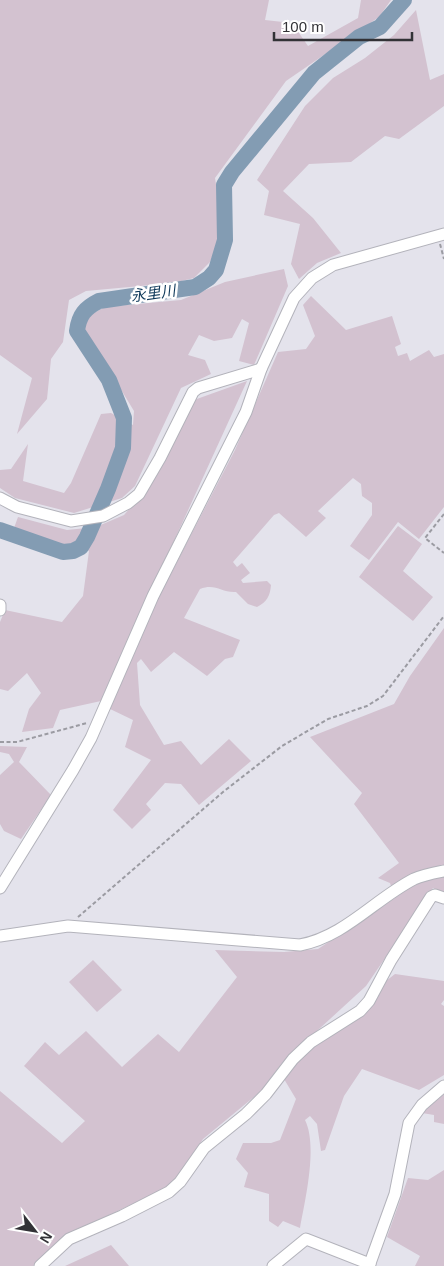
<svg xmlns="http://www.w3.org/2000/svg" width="444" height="1266" font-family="Arial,'Noto Sans JP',sans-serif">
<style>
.green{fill:#d3c2d0}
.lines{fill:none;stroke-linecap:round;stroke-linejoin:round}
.river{stroke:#839cb3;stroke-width:16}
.minor-casing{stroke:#b3b3bb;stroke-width:13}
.path{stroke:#9b9ba2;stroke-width:2;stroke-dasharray:4 2.5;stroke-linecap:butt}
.minor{stroke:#fff;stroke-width:11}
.labels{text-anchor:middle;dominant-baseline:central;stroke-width:5;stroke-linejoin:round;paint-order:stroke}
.water-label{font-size:15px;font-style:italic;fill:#0f395a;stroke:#fff}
</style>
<rect width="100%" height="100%" fill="#e4e3ec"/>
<g class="green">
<path d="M0,0H269L265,20L292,23L308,46L358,18L361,0H391L379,17L286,81L215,178L221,217L218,242L210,262L194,278L173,283L86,291L69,300L63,342L51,359L47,399L17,434L32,378L0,355Z"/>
<path d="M416,10L430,80L444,74V106L399,139L385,136L351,162L309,164L283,191L313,218L341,253L317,263L299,279L291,264L300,224L264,215L269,191L257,180L305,106L333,78L365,58L394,35Z"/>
<path d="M284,269L288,286L254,365L239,361L249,323L242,319L232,338L214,341L199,335L188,355L205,360L211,374L181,388L135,486L122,498L74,513L15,498L0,488V470L11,469L28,444L23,481L64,493L71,483L101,414L111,413L133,425L134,411L83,327L88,316L105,307L181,300L225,282Z"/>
<path d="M311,296L346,330L392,316L401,344L395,347L398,356L407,353L410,361L429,350L434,357L444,354V507L419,539L398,522L369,560L350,546L372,515V503L362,496L361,484L353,478L318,511L326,518L306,537L279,513L274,515L233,562L237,567L242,563L250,573L241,580L243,583L267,581L271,585C270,596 267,602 257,607L248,604L236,592C221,593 216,583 200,589L184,618L240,640L233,657L225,659L207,676L174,652L151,672L141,659L137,663L140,705L164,745L181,741L201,765L229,739L251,761L199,805L181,784L165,783L146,804L151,810L132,829L113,810L151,760L125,747L133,720L108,708L150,614L235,450L278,352L306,349L315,336L303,305Z"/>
<path d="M247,381L101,701L60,710L53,728L22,732L29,709L41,693L27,673L8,691L0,689V622L5,610L62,622L83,596L89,551L77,545L68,547L14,528L18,517L67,530L96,527L124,515L146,490L194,400Z"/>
<path d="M398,526L422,544L403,571L433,597L413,621L359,577Z"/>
<path d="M444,628V894L433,888L366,986L282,1063L261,1091L203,1139L176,1180L166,1188L67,1235L33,1266H0V1091L62,1143L85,1121L24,1066L45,1042L59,1055L86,1031L122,1067L158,1034L179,1052L237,977L215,950L284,952L318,949L395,898L390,883L378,878L399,863L354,804L362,793L310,737L394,704L410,676Z"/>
<path d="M0,746L27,747L19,762L51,795L21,839L4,831L0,824V775L14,762L9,754L0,752Z"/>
<path d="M93,960L122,990L97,1012L69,982Z"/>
<path d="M395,974L444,981V1000L441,1004L444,1006V1075L419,1090L362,1069L344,1096L325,1150L321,1151L317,1124L310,1116L305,1120C318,1146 305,1200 300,1228L283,1221L278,1227L269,1221V1194L244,1187L248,1173L236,1159L243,1143H271L280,1140L296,1099L284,1079L304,1053L364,1013L386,981Z"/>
<path d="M444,1094V1124L434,1122V1115L422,1113Z"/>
<path d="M444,1170V1266H415L420,1256L387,1237L408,1178L428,1180Z"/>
<path d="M111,1245L129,1266H65Z"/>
</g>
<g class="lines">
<path class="river" d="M0,530L63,552L73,551L81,547L87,537L108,489L123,448L124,418L109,380L77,331C79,315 85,308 99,301L195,287L209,278L216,270L225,240L224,185L232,172L314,73L359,37L380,27L404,0"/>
<defs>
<g id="minor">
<path d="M0,498L17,507L71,521L103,516L128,503L139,494L160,458L193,392L198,388L261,369"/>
<path d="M0,605V610"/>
<path d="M0,888L73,770L91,738L153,596L246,412L261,369L294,298L312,278L333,265L444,234"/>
<path d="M0,936L68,926L300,945C344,937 375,899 414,879C423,875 434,873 444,871"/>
<path d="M40,1266L69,1239L122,1216L169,1192L180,1182L204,1148L246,1114L266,1094L293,1059L311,1042L360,1011L369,1001L391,960L431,897L435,895L444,898"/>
<path d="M273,1266L306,1239L370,1264"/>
<path d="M369,1266L395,1194L409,1123L422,1105L444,1086"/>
</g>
</defs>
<use href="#minor" class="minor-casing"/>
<g class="path">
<path d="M440,244L444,259"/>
<path d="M444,514L425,538L444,553"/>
<path d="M0,742H17L87,723"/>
<path d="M78,917L223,792L282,746L328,719L367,706L383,696L444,616"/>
</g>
<use href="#minor" class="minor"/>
</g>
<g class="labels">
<g class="water-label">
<text transform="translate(153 293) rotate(-8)">永里川</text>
</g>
</g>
<g transform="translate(35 1231) rotate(121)" stroke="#ffffff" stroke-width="4" paint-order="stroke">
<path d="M0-4L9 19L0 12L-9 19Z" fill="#323236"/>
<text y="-8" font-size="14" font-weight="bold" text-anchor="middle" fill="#323236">N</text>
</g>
<path d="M274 32v8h138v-8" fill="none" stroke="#323236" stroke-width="2.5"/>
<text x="282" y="32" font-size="15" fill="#323236" stroke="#ffffff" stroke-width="4" paint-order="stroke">100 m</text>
</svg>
